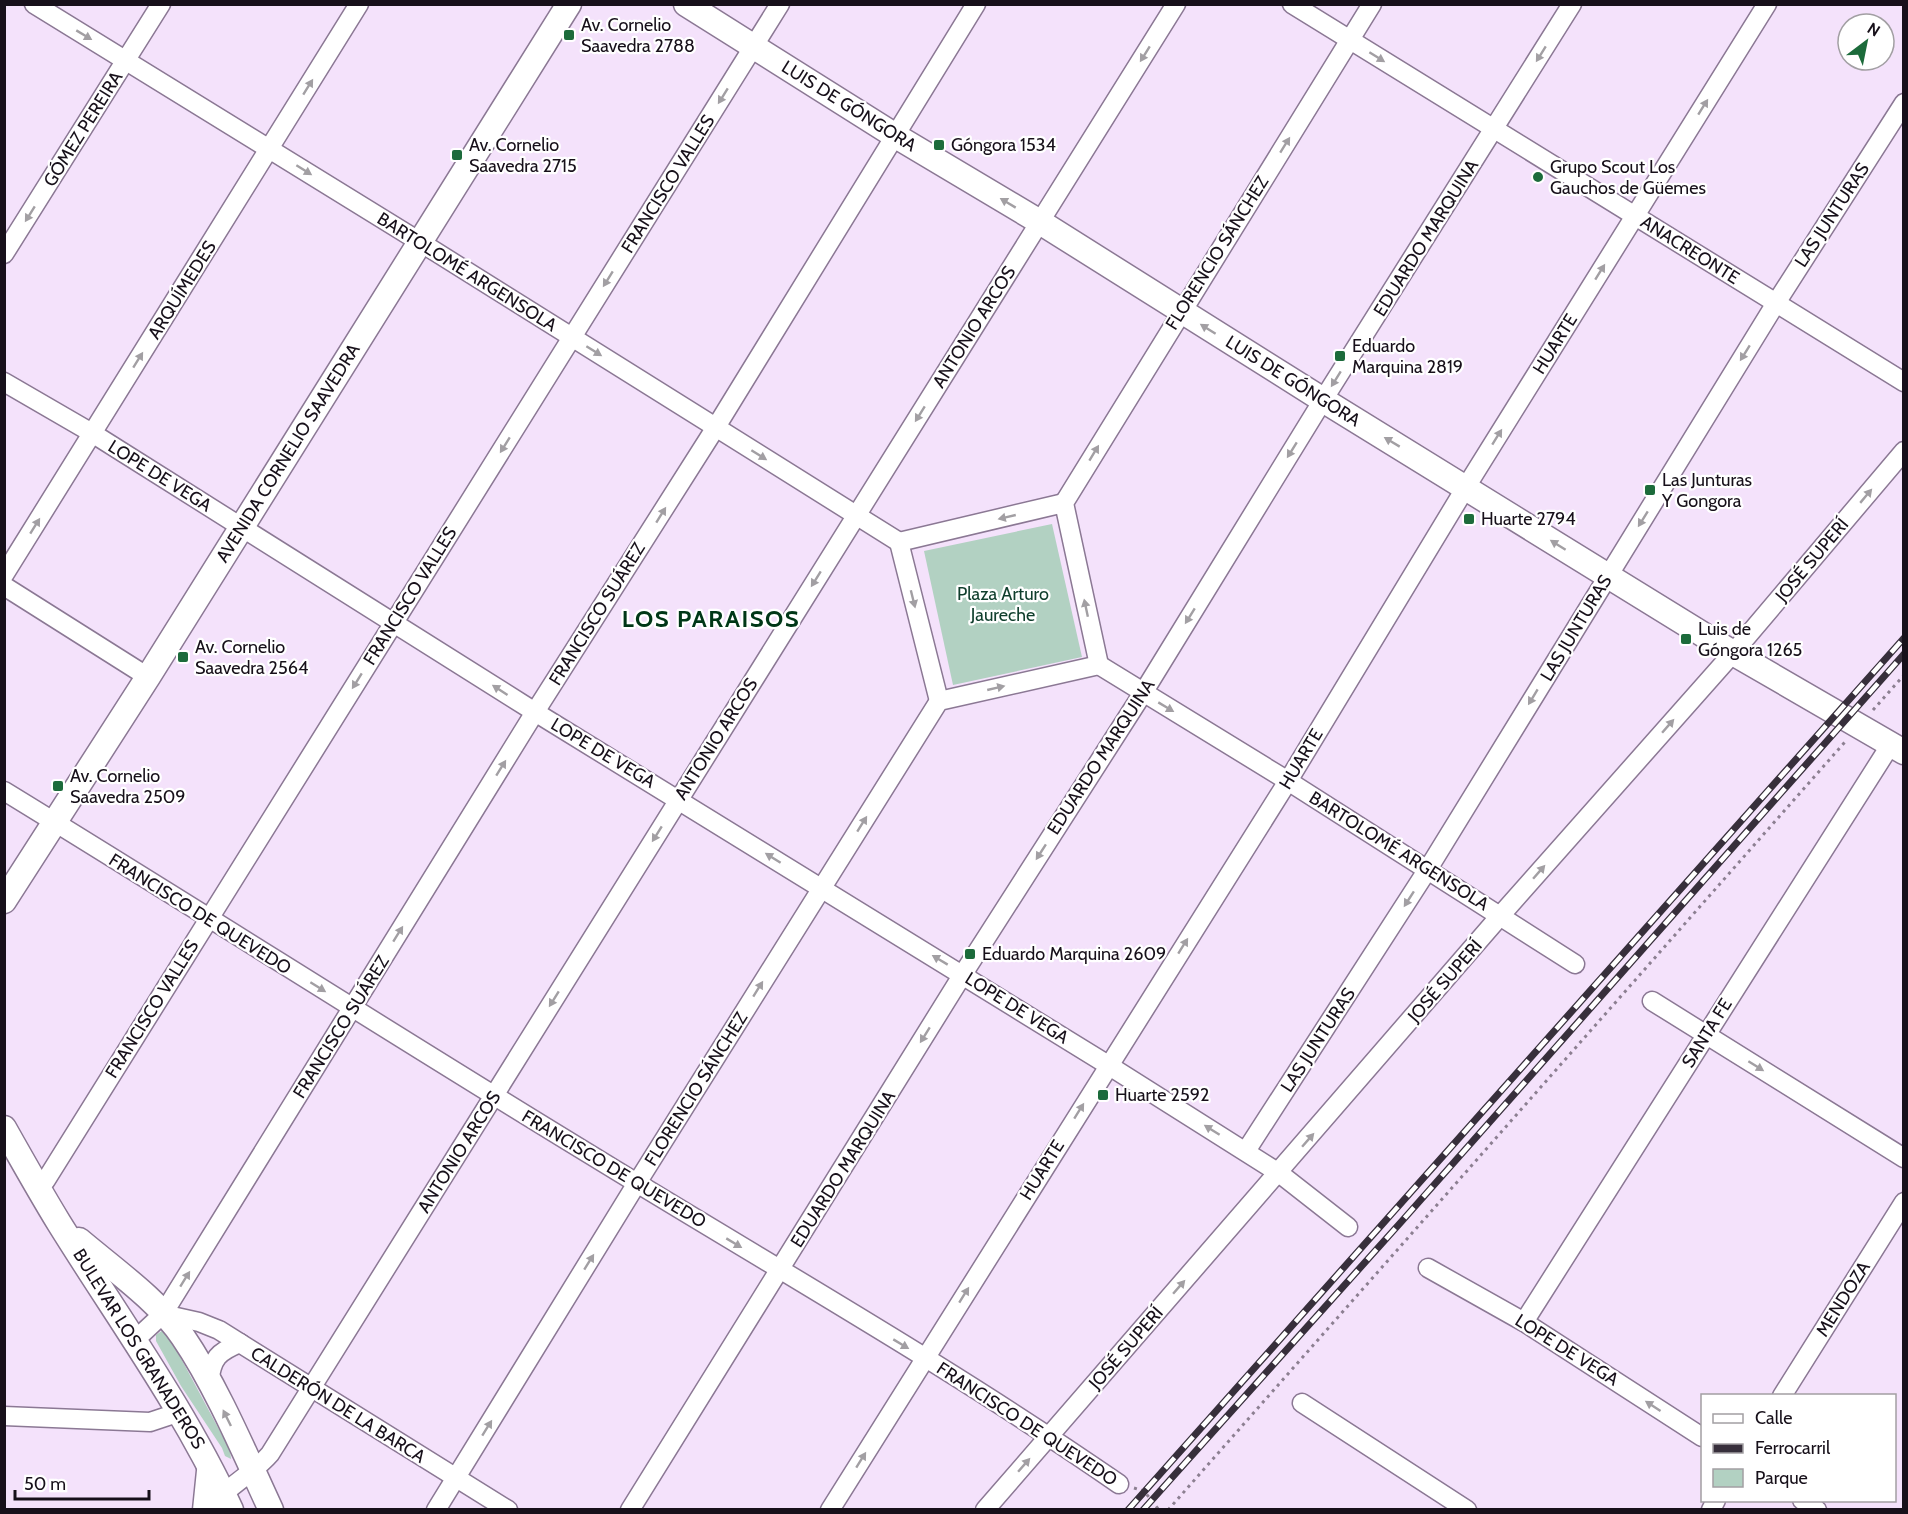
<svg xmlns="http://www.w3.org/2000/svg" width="1908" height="1514" font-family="Cabin,sans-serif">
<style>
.green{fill:#b2d1c2}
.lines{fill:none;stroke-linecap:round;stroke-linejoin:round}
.minor-casing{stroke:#8b7894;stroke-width:21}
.major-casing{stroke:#8b7894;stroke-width:27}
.path{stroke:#8c7f91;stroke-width:3;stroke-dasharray:3 4.5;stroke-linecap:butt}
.minor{stroke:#fff;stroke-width:18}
.major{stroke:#fff;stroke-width:24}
.rail-casing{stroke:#372f3b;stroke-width:7}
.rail{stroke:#fff;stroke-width:4.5;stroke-dasharray:14;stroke-linecap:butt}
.oneway{fill:#a29fa3}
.poi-dot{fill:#1c6b3b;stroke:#fff;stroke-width:2}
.labels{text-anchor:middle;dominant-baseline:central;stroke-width:4.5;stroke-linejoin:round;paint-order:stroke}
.poi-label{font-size:18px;fill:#17101a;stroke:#fff;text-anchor:start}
.street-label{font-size:18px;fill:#17101a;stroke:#fff}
.park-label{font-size:18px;fill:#0f3e2c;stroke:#fff}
.district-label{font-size:24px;font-weight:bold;letter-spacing:1.5px;fill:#003717;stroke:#fff}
</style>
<rect width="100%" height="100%" fill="#f4e2fb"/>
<g class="green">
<path d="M1052,524L1082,657L953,685L924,551Z"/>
<path d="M163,1330L168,1334L230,1450L231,1459L225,1456L222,1448L181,1386L156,1341V1335Z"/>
</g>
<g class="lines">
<defs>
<g id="minor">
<path d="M34,4L420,242L899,542"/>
<path d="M1292,4L1904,382"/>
<path d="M4,254L161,4"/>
<path d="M4,382L92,433L535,712L1108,1065L1279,1173L1348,1227"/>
<path d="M899,542L1064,503"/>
<path d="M899,542L939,701"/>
<path d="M4,575L359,4"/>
<path d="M4,586L148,677"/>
<path d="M1099,665L1064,503L1372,4"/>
<path d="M1099,665L1288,781L1575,964"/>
<path d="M4,791C205,914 403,1041 604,1163C777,1269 953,1369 1119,1484"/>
<path d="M1652,1001L1904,1158"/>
<path d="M1246,1151L1428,869L1776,303L1904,103"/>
<path d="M39,1188L46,1180L780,4"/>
<path d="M1428,1268L1524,1322L1702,1437"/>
<path d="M163,1314L199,1322L219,1330L508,1510"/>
<path d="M1524,1322L1891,744"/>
<path d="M135,1340L163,1314L535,712L716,427L976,4"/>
<path d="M209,1382C212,1358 218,1352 240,1343"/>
<path d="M1782,1396L1904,1202"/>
<path d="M1302,1403L1467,1510"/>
<path d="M4,1416L150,1422L180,1412"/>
<path d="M1802,1500L1817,1510"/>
<path d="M202,1510L207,1461"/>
<path d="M209,1510C225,1487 252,1475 270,1454L1176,4"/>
<path d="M436,1510L637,1183L939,701L1099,665"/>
<path d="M630,1510L963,974L1143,693L1323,400L1572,4"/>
<path d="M830,1510L1288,781L1466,487L1767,4"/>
<path d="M985,1510L1500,916L1733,653L1904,451"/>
<path d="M1711,1510L1716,1500"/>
</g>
<g id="major">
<path d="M686,4L894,135L1040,222L1323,400L1733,653L1904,752"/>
<path d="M4,901L148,677L569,4"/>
<path d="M4,1128C22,1160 40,1192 59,1223C118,1318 184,1408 231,1510"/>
<path d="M79,1240C112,1268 160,1302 183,1337C217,1387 245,1454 271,1510"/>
</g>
</defs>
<use href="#minor" class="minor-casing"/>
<use href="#major" class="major-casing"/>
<g class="path">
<path d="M1873,710L1904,675"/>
<path d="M1134,1488L1144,1491L1159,1510"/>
<path d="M1168,1510L1845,742"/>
</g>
<use href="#minor" class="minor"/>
<use href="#major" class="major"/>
<defs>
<g id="rail">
<path d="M1128,1510L1904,638"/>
<path d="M1143,1510L1402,1221L1904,654"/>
</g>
</defs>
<use href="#rail" class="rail-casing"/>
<use href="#rail" class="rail"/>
</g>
<defs><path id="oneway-solid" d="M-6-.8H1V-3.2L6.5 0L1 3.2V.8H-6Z" transform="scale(1.5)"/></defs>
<g class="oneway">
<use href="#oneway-solid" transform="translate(84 35) rotate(31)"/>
<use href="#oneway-solid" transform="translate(1145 54) rotate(122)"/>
<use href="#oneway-solid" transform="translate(1541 54) rotate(122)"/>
<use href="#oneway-solid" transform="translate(1377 57) rotate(32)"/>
<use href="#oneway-solid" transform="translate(308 87) rotate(-58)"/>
<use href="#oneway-solid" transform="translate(723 96) rotate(122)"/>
<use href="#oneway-solid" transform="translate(1703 107) rotate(-58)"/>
<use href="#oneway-solid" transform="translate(1285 145) rotate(-58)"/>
<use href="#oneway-solid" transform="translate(304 170) rotate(32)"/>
<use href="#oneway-solid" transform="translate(1008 203) rotate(-149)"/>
<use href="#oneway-solid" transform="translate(30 214) rotate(122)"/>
<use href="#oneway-solid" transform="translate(1600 272) rotate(-58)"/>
<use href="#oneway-solid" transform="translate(608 279) rotate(122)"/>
<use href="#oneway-solid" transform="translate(1208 329) rotate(-148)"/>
<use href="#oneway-solid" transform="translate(594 351) rotate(32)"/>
<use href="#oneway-solid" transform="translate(1745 353) rotate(122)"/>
<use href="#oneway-solid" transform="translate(138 360) rotate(-58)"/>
<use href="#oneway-solid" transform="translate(1336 379) rotate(122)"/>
<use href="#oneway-solid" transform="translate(920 414) rotate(122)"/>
<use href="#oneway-solid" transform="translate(1497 437) rotate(-58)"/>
<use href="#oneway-solid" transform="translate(1392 442) rotate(-149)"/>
<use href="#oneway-solid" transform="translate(505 445) rotate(122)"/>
<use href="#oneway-solid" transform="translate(1292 450) rotate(122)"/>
<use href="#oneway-solid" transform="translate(1094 453) rotate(-59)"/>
<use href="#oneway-solid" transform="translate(759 455) rotate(32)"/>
<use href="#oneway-solid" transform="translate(1866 496) rotate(-50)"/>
<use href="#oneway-solid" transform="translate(661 515) rotate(-58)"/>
<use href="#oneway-solid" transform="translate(1007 517) rotate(167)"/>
<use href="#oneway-solid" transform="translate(1643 519) rotate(122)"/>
<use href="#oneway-solid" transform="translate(35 526) rotate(-58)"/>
<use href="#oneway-solid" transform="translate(1558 545) rotate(-148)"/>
<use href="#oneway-solid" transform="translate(816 579) rotate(122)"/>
<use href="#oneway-solid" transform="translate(913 599) rotate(76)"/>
<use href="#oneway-solid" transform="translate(1086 608) rotate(-102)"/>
<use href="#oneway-solid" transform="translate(1190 616) rotate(122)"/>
<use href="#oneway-solid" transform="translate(357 681) rotate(122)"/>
<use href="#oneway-solid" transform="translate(996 688) rotate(-13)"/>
<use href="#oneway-solid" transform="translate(500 690) rotate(-147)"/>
<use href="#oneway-solid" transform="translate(1533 697) rotate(121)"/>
<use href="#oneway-solid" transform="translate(1166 707) rotate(31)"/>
<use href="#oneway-solid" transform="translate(1668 726) rotate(-49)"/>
<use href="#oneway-solid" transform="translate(501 768) rotate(-58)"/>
<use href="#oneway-solid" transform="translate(862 824) rotate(-58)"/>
<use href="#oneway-solid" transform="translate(657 834) rotate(122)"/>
<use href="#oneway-solid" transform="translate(1041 852) rotate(123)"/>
<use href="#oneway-solid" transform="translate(773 858) rotate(-148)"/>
<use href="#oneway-solid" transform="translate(1539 872) rotate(-49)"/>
<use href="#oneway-solid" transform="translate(1409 899) rotate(123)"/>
<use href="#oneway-solid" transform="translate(398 934) rotate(-58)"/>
<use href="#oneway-solid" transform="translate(1183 946) rotate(-58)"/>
<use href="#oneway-solid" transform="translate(940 960) rotate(-149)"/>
<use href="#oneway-solid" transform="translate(318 987) rotate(32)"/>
<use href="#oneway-solid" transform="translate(758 989) rotate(-58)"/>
<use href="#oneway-solid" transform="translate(554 999) rotate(122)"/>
<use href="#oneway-solid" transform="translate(925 1035) rotate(122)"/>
<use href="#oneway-solid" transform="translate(1756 1066) rotate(32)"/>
<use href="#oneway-solid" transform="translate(1079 1111) rotate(-58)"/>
<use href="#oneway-solid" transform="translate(1212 1130) rotate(-148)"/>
<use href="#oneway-solid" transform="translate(1308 1140) rotate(-49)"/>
<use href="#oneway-solid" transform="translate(734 1243) rotate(31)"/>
<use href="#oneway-solid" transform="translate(589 1262) rotate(-58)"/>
<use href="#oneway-solid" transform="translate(185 1279) rotate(-58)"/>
<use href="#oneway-solid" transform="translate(1179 1287) rotate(-49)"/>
<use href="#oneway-solid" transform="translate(964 1295) rotate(-58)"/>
<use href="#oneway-solid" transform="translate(901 1344) rotate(31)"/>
<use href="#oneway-solid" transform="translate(1653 1406) rotate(-147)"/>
<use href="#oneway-solid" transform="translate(227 1418) rotate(-116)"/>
<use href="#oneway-solid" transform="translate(487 1428) rotate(-58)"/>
<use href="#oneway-solid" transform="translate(861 1460) rotate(-58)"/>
<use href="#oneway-solid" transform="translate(1024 1465) rotate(-49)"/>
</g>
<g class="poi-dot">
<rect x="563" y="29" width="12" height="12" rx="3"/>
<rect x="933" y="139" width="12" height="12" rx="3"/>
<rect x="451" y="149" width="12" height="12" rx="3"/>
<circle cx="1538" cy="177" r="6"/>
<rect x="1334" y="350" width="12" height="12" rx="3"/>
<rect x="1644" y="484" width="12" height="12" rx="3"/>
<rect x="1463" y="513" width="12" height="12" rx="3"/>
<rect x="1680" y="633" width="12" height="12" rx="3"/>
<rect x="177" y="651" width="12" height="12" rx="3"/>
<rect x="52" y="780" width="12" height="12" rx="3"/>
<rect x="964" y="948" width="12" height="12" rx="3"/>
<rect x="1097" y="1089" width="12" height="12" rx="3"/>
</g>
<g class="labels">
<g class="poi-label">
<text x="581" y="25">Av. Cornelio<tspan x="581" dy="21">Saavedra 2788</tspan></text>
<text x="469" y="145">Av. Cornelio<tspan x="469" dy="21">Saavedra 2715</tspan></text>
<text x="951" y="145">Góngora 1534</text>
<text x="1550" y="167">Grupo Scout Los<tspan x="1550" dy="21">Gauchos de Güemes</tspan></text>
<text x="1352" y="346">Eduardo<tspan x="1352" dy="21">Marquina 2819</tspan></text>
<text x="1662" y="480">Las Junturas<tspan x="1662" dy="21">Y Gongora</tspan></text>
<text x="1481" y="519">Huarte 2794</text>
<text x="1698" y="629">Luis de<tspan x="1698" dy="21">Góngora 1265</tspan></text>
<text x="195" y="647">Av. Cornelio<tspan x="195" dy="21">Saavedra 2564</tspan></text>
<text x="70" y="776">Av. Cornelio<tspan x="70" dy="21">Saavedra 2509</tspan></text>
<text x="982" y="954">Eduardo Marquina 2609</text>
<text x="1115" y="1095">Huarte 2592</text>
</g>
<g class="street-label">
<text transform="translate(849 106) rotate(32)">LUIS DE GÓNGORA</text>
<text transform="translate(83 129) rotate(-58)">GÓMEZ PEREIRA</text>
<text transform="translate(668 184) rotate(-58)">FRANCISCO VALLES</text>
<text transform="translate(1832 215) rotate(-57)">LAS JUNTURAS</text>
<text transform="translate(1426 238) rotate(-58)">EDUARDO MARQUINA</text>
<text transform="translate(1690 250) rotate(32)">ANACREONTE</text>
<text transform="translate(1217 253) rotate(-58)">FLORENCIO SÁNCHEZ</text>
<text transform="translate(467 272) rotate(32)">BARTOLOMÉ ARGENSOLA</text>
<text transform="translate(182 290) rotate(-58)">ARQUÍMEDES</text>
<text transform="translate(974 327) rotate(-58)">ANTONIO ARCOS</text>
<text transform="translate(1555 344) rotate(-58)">HUARTE</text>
<text transform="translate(1293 381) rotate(32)">LUIS DE GÓNGORA</text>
<text transform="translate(288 453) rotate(-58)">AVENIDA CORNELIO SAAVEDRA</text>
<text transform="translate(160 476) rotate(32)">LOPE DE VEGA</text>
<text transform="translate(1812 560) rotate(-50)">JOSÉ SUPERÍ</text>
<text transform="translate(410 596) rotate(-58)">FRANCISCO VALLES</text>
<text transform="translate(597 614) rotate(-58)">FRANCISCO SUÁREZ</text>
<text transform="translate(1576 628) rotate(-59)">LAS JUNTURAS</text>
<text transform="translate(716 739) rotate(-58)">ANTONIO ARCOS</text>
<text transform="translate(603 753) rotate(31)">LOPE DE VEGA</text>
<text transform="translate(1101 757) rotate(-57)">EDUARDO MARQUINA</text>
<text transform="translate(1301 759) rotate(-59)">HUARTE</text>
<text transform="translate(1399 851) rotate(32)">BARTOLOMÉ ARGENSOLA</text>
<text transform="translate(200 914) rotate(32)">FRANCISCO DE QUEVEDO</text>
<text transform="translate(1445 981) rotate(-49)">JOSÉ SUPERÍ</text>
<text transform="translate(1017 1008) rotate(32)">LOPE DE VEGA</text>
<text transform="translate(152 1009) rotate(-58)">FRANCISCO VALLES</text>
<text transform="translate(341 1027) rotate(-58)">FRANCISCO SUÁREZ</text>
<text transform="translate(1707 1033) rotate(-58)">SANTA FE</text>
<text transform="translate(1318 1040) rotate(-57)">LAS JUNTURAS</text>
<text transform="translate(696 1089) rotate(-58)">FLORENCIO SÁNCHEZ</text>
<text transform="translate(459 1152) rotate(-58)">ANTONIO ARCOS</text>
<text transform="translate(614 1169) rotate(31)">FRANCISCO DE QUEVEDO</text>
<text transform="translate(843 1169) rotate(-58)">EDUARDO MARQUINA</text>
<text transform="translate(1042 1170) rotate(-58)">HUARTE</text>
<text transform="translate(1843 1299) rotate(-58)">MENDOZA</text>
<text transform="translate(1126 1348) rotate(-49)">JOSÉ SUPERÍ</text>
<text transform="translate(139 1349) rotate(58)">BULEVAR LOS GRANADEROS</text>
<text transform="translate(1567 1350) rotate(32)">LOPE DE VEGA</text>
<text transform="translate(338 1405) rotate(32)">CALDERÓN DE LA BARCA</text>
<text transform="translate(1027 1424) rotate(33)">FRANCISCO DE QUEVEDO</text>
</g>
<g class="park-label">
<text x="1003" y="594">Plaza Arturo<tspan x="1003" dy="21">Jaureche</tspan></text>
</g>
<g class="district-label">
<text x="711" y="618">LOS PARAISOS</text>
</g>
</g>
<rect width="1908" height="1514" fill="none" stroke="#17101a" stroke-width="12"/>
<rect x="1701" y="1394" width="195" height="108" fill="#ffffff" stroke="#a29fa3" stroke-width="1.5"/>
<rect x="1713" y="1414" width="30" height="9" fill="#ffffff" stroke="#a29fa3" stroke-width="1.5"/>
<text x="1755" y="1424" font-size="18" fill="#17101a">Calle</text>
<rect x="1713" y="1444" width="30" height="9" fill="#372f3b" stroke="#a29fa3" stroke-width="1.5"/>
<text x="1755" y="1454" font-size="18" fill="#17101a">Ferrocarril</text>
<rect x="1713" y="1469" width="30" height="18" fill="#b2d1c2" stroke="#a29fa3" stroke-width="1.5"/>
<text x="1755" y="1484" font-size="18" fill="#17101a">Parque</text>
<g transform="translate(1866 42) rotate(32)"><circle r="28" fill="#ffffff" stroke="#a29fa3" stroke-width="1.5"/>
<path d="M0-4.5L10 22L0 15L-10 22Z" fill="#1c6b3b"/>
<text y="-9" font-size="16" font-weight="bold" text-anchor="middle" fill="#17101a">N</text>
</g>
<path d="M15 1490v9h134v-9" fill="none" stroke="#17101a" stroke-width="3"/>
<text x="24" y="1490" font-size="18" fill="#17101a" stroke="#ffffff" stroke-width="4.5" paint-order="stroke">50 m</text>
</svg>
